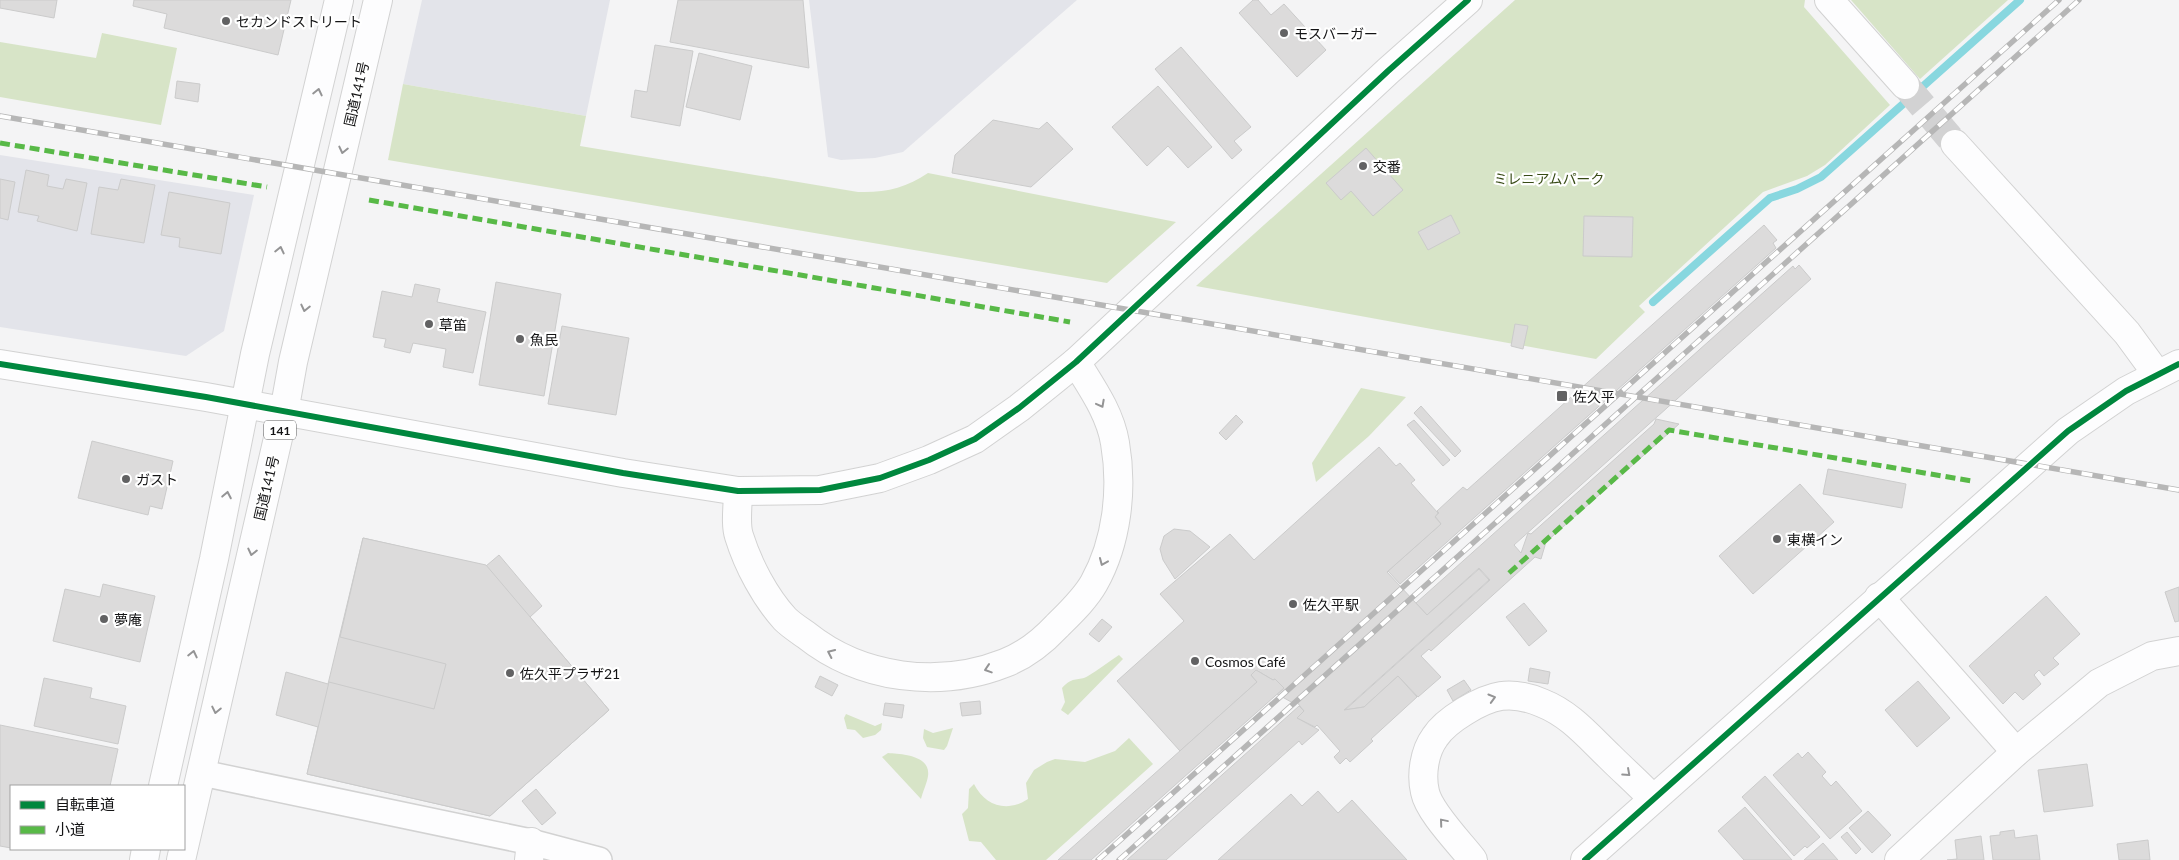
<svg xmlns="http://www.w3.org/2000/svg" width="2179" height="860" font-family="Lato,'Noto Sans JP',sans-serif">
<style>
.built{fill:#e3e4ea}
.green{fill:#d7e4c7}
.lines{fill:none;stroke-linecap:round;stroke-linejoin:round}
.stream{stroke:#88d7df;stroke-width:8}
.building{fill:#dcdbdb;stroke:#cbcbcb}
.secondary-tunnel{stroke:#d2d2d3;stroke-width:28;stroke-dasharray:28 14;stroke-linecap:butt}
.street-casing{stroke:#d2d2d2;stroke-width:28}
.secondary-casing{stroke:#d2d2d2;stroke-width:30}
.highway-casing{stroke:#d2d2d2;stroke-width:30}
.street{stroke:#fdfdfe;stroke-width:25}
.secondary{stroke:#fdfdfe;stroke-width:28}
.highway{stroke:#fdfdfe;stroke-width:28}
.rail-casing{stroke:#b6b6b6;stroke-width:5.5}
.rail{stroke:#fff;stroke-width:4;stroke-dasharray:11;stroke-linecap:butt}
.quiet{stroke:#58b947;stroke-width:5;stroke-dasharray:10 5;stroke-linecap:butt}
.cycleway-casing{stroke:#fff;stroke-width:9}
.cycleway{stroke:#00873e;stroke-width:6}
.oneway{stroke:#949495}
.poi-dot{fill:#626263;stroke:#fff;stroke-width:2}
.labels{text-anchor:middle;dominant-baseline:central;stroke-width:4.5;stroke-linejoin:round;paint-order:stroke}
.shield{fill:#fff;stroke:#5a5a5b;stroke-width:1}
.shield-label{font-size:12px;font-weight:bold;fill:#141415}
.poi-label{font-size:14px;fill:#141415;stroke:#fff;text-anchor:start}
.street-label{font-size:14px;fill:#141415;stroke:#fff}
.park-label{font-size:14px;fill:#384b16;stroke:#fff}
</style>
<rect width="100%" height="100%" fill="#f4f4f5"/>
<g class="built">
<path d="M422,0H610L586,116L403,84Z"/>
<path d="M809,0H1077L903,152L875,158L841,160L828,157Z"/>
<path d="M0,155L254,195L224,331L186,356L0,327Z"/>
</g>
<g class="green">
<path d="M1515,0H1805L1804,7L1890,105L1825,165L1807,176L1763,192L1639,306L1645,312L1596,359L1196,286Z"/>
<path d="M1851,0H2008L1920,79Z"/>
<path d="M102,33L177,48L161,125L0,97V42L96,58Z"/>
<path d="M403,84L586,116L580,146L858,192C885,193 906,188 928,173L1176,222L1107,283L388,160Z"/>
<path d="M1361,388L1406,397L1369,436L1316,482L1312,463Z"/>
<path d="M1119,655L1123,659L1068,715L1061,710L1065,702L1062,688C1074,675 1078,682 1088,676C1098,670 1108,662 1119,655Z"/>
<path d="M846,714L875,726L882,723L881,730L875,735L863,738L855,730L847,729L844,718Z"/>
<path d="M953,728L947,746L944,750L927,747L923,738L924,729L933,733Z"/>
<path d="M1129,738L1153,764L1046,860H996L981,842L969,841L962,814L968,808L969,789L974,784C985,806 1007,813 1028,799L1026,783L1034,770L1047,762L1055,759L1085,762L1115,751Z"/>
<path d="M888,753C901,754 931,755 928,776C927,783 923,791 921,799L882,757Z"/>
</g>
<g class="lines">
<path class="stream" d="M1653,302L1770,198L1797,189L1821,177L2020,0"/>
</g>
<g class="building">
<path d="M0,0H57L54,18L0,8Z"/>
<path d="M134,0H291L278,55L164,28L167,14L133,6Z"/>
<path d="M678,0H803L809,68L670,42Z"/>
<path d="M1253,0H1258L1271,15L1284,4L1326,50L1297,77L1239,13Z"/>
<path d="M655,45L693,51L680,126L631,117L635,90L647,92Z"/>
<path d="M1181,47L1251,127L1234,141L1242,150L1232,159L1155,69Z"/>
<path d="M699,53L752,66L740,120L686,107Z"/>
<path d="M177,81L200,84L198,102L175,98Z"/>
<path d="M1158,86L1212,147L1188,168L1168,146L1147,166L1112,127Z"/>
<path d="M993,120L1039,129L1047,122L1073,149L1031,187L952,173L955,155Z"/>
<path d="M1366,148L1403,190L1373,216L1351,191L1341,200L1326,183Z"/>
<path d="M26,170L49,175L47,186L63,189L66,179L87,183L77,231L37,221L39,216L18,212Z"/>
<path d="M0,179L15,182L8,220L0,218Z"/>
<path d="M121,179L155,185L144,243L91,234L99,187L118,190Z"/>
<path d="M169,192L230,203L221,254L179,247L180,238L161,235Z"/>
<path d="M1451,215L1460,233L1428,250L1418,232Z"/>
<path d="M1584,216L1633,217L1632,257L1583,256Z"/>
<path d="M1764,225L1777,240L1773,243L1776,248L1400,584L1388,571L1441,524L1435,516L1439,513L1437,511L1463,487L1467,490Z"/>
<path d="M1799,265L1811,279L1514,545L1521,553L1528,533L1531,534L1654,424L1656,419L1679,424L1546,542L1541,559L1535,557L1431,651L1429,649L1421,656L1441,677L1418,697L1398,676L1364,707L1345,710L1490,580L1479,568L1427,615L1416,603L1793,266L1795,269Z"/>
<path d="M496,282L561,294L544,396L479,385Z"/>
<path d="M415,284L440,289L437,302L486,312L473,373L443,367L446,349L413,343L410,353L384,347L386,339L373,337L382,291L412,297Z"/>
<path d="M1515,324L1528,326L1523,349L1511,346Z"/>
<path d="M562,326L629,338L616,415L548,404Z"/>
<path d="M1421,406L1461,451L1455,457L1414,413Z"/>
<path d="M1236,415L1243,422L1226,440L1219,433Z"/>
<path d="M1414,420L1450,460L1443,466L1407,425Z"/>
<path d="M92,441L173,461L162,509L150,506L148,515L78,498Z"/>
<path d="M1379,447L1396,466L1400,463L1415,480L1411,483L1438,513L1435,517L1441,524L1387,572L1427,615L1479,569L1489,580L1344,710L1364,707L1398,676L1417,697L1371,739L1373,741L1350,762L1346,758L1340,764L1334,757L1340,751L1317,725L1315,727L1297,718L1304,711L1296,701L1293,703L1277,694L1284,688L1275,679L1273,680L1256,670L1251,675L1257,682L1180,751L1117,681L1184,621L1160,594L1230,534L1254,560Z"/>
<path d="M1828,469L1906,484L1902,508L1823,494Z"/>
<path d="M1800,484L1834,522L1753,594L1719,556Z"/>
<path d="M1174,529L1190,531L1210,547L1175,579L1163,560L1160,549L1164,536Z"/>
<path d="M363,538L486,566L499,555L542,606L530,617L609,710L490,816L307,774L318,727L276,715L286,672L328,684Z"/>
<path d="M363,538L486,565L609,710L490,816L307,774L329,682L434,709L446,664L340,637Z"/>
<path d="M103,584L155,596L140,662L53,641L65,589L100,597Z"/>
<path d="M2179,587V621L2175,622L2165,592Z"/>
<path d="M2046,596L2080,634L2053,658L2059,664L2044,676L2039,670L2034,675L2041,684L2023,700L2015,692L2003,704L1969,666Z"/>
<path d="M1524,603L1547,631L1529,646L1506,617Z"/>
<path d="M1102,619L1112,627L1099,642L1089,634Z"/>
<path d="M1530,668L1550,672L1548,684L1528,681Z"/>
<path d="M1256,670L1273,680L1275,679L1284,688L1091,860H1058L1257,682L1251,675Z"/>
<path d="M820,676L838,685L832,696L815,687Z"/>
<path d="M44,678L92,688L90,698L126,706L118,744L34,726Z"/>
<path d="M1464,680L1471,690L1453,701L1447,690Z"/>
<path d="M1918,681L1950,718L1917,747L1885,710Z"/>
<path d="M980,701L981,714L962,716L960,703Z"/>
<path d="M885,703L904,705L902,718L883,715Z"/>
<path d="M1299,706L1304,711L1297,718L1319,730L1302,745L1299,741L1166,860H1127Z"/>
<path d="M0,725L118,749L110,786H11V848L0,846Z"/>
<path d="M1808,752L1826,772L1822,776L1831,786L1836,781L1862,811L1830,839L1773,775L1798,753L1802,758Z"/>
<path d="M2087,764L2093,806L2044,812L2038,770Z"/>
<path d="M1765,776L1820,837L1807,848L1805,846L1794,856L1742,797Z"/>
<path d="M536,789L556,813L542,825L522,801Z"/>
<path d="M1318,791L1338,813L1352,800L1407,860H1218L1291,794L1302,806Z"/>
<path d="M1745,807L1792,860H1744L1718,831Z"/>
<path d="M1868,811L1891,835L1872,853L1849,828Z"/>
<path d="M2014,830L2015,838L2037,835L2040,860H1993L1990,836L2000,835V832Z"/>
<path d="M1847,832L1861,849L1856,854L1841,837Z"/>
<path d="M1981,836L1984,860H1947L1957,859L1955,840Z"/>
<path d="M2148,840L2150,860H2119L2117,844Z"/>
<path d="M1823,843L1838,860H1804Z"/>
</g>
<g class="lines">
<path class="secondary-tunnel" d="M1905,85L1955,144"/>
<defs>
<path id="street" d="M202,773L531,842L599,860"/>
<g id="secondary">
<path d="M1829,0L1905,85"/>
<path d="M1955,144L2127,333L2157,374"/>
<path d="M0,364L206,397L623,473L738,491L820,490L880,478L929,460L975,439L1019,408L1076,362L1388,71L1468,0"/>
<path d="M738,491C738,505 735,524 739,536C748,565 765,597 785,619C791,625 799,630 806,635C861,679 939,689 1005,663C1026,655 1042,642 1057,626C1070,613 1085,599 1094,583C1117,542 1123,489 1115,443C1110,413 1092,388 1076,362"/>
<path d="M1879,597L2016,752"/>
<path d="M529,860L531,842"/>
<path d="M1473,860C1460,843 1429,812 1425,792C1421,775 1424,752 1435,737C1446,720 1481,699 1501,696C1514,694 1530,698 1542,703C1570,714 1588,736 1610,757C1624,771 1639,784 1653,799"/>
<path d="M1585,860L2068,431L2126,391L2179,364"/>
<path d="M1899,860L2016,752L2099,683L2152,656L2179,651"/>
</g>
<g id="highway">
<path d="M163,786L214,559L255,354L339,0"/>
<path d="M144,860L146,849"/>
<path d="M181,860L284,412L293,362L378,0"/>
</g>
</defs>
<use href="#street" class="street-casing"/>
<use href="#secondary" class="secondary-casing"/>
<use href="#highway" class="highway-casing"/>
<use href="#street" class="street"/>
<use href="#secondary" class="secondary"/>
<use href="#highway" class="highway"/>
<defs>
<g id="rail">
<path d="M0,116L2179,490"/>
<path d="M1098,860L2059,0"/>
<path d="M1119,860L2079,0"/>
</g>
</defs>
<use href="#rail" class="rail-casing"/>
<use href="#rail" class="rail"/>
<g class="quiet">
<path d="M0,143L267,187"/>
<path d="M369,200L1070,322"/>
<path d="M1509,573L1669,430L1972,481"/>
</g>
<defs>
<g id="cycleway">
<path d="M0,364L206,397L623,473L738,491L820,490L880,478L929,460L975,439L1019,408L1076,362L1388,71L1468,0"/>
<path d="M1585,860L2068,431L2126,391L2179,364"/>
</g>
</defs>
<use href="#cycleway" class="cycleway-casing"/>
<use href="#cycleway" class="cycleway"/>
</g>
<defs><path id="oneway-chevron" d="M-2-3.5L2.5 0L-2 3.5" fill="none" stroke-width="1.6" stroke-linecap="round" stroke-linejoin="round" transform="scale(1.25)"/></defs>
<g class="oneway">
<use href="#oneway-chevron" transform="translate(318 92) rotate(-77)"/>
<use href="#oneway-chevron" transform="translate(343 150) rotate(103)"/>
<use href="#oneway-chevron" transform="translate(280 250) rotate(-77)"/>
<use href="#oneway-chevron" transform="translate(305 308) rotate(103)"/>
<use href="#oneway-chevron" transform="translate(1101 404) rotate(62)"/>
<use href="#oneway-chevron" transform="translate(227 495) rotate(-79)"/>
<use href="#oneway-chevron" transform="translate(252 552) rotate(103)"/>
<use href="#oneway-chevron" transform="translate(1103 562) rotate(113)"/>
<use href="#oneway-chevron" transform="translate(831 653) rotate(-155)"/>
<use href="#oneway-chevron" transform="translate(193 654) rotate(-77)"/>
<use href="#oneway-chevron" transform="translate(988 669) rotate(162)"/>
<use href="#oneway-chevron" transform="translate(1492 698) rotate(-16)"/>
<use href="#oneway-chevron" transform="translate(216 710) rotate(102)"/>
<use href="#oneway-chevron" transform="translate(1627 773) rotate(42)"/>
<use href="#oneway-chevron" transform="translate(1443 822) rotate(-130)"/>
</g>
<g class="poi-dot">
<circle cx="226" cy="21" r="5"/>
<circle cx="1284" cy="33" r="5"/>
<circle cx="1363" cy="166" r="5"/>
<circle cx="429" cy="324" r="5"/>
<circle cx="520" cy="339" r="5"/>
<rect x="1556" y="390" width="12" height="12" rx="2.5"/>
<circle cx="126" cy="479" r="5"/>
<circle cx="1777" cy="539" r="5"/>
<circle cx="1293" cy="604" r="5"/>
<circle cx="104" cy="619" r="5"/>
<circle cx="1195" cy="661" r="5"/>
<circle cx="510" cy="673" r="5"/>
</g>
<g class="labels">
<rect class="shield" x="264" y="420.5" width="32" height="19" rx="4"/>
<g class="shield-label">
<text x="280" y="430">141</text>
</g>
<g class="poi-label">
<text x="236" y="21">セカンドストリート</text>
<text x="1294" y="33">モスバーガー</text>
<text x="1373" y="166">交番</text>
<text x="439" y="324">草笛</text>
<text x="530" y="339">魚民</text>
<text x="1573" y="396">佐久平</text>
<text x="136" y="479">ガスト</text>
<text x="1787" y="539">東横イン</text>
<text x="1303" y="604">佐久平駅</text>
<text x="114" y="619">夢庵</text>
<text x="1205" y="661">Cosmos Café</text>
<text x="520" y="673">佐久平プラザ21</text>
</g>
<g class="street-label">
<text transform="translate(356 94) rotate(-77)">国道141号</text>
<text transform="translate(266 488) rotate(-77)">国道141号</text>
</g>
<g class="park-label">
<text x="1549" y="178">ミレニアムパーク</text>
</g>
</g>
<rect x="10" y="785" width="175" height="65" fill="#ffffff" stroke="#a1a1a1"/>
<rect x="20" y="801" width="25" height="8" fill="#00873e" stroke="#a1a1a1"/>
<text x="55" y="810" font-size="15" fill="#141415">自転車道</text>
<rect x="20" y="826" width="25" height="8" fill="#58b947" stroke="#a1a1a1"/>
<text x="55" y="835" font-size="15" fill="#141415">小道</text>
</svg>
